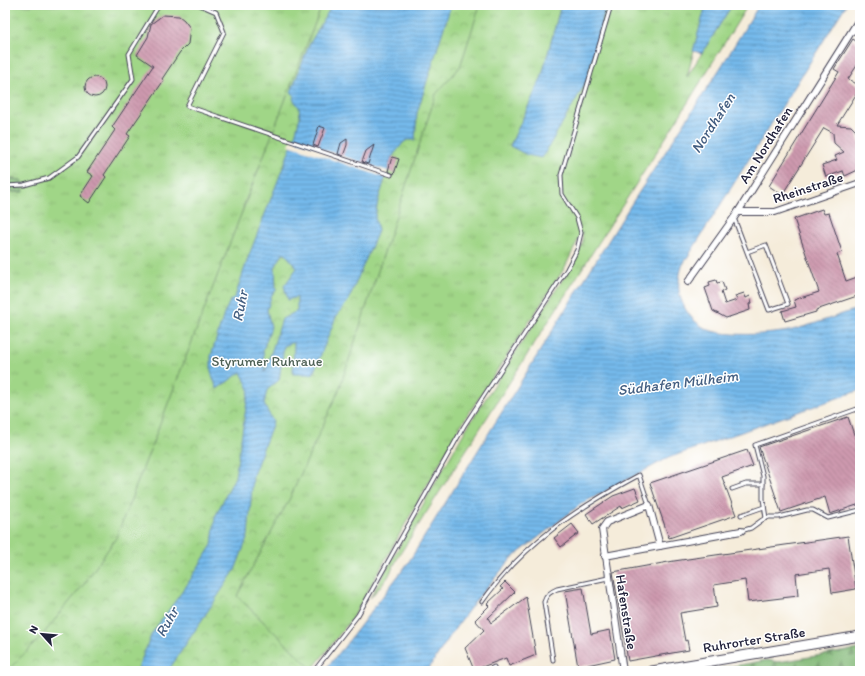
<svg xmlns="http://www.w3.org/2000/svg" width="865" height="676" font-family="Itim,sans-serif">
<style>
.grass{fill:url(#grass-tufts);stroke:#617c61}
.forest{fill:url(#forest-firs);stroke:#516c58}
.park{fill:url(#park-crowns);stroke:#617c61}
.water{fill:url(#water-rules);stroke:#4b6e93;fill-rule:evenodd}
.pier{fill:#f5ecda}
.building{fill:url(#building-back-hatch)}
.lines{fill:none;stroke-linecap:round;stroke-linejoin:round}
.lane-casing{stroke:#424053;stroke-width:5}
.street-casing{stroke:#424053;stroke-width:8}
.secondary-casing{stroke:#424053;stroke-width:11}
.lane{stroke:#fff;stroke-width:3}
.street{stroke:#fff;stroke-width:6}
.secondary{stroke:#fff;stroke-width:9}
.labels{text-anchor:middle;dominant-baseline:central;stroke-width:3;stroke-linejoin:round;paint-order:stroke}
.street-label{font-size:14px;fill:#22223b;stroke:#fff}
.park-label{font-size:14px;fill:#4e6156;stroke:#fff}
.water-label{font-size:15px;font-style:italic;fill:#435e81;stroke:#fff}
</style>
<defs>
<pattern id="grass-tufts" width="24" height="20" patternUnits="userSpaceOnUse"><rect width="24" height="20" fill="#a0d687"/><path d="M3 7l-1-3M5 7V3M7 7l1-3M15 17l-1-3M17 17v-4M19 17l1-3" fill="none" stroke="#8ab775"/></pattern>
<pattern id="forest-firs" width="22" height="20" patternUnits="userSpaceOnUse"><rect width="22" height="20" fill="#80b774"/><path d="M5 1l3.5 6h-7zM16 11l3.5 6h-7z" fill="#689460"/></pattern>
<pattern id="park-crowns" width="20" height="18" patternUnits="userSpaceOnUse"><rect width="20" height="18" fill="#a0d687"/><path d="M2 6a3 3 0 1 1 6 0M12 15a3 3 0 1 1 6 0" fill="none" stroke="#8ab775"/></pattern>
<pattern id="water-rules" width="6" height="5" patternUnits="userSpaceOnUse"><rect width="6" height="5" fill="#74b9eb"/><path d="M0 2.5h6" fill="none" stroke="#5f96c0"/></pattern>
<pattern id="building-back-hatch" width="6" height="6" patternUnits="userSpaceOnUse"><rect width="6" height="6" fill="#ce9aaf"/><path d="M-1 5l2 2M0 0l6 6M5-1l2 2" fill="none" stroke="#a77d90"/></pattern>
</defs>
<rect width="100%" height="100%" fill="#fff"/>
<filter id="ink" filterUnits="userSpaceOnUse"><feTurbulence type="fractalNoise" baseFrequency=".025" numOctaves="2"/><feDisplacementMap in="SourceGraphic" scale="8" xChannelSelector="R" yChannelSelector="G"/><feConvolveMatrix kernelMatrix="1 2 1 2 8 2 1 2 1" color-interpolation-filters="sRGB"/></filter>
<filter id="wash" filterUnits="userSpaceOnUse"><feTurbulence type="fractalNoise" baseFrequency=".012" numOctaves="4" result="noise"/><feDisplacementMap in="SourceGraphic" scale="16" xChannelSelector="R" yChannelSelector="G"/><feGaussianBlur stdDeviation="0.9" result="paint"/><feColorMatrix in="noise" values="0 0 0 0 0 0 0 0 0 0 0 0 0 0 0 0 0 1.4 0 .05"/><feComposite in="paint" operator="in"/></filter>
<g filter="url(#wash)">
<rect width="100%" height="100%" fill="#f5ecda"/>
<g class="grass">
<path d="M5,5H332L291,92L245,202L111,671H5V192H23L22,180L5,178Z"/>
<path d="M451,5H561L541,79L510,146L586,82L606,5H706L687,77L732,5H748L677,120L398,557L388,577L370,598L466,429L574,262L583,242L582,232L564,269L461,425L353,617L311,671H181Z"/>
</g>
<g class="forest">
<path d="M5,178L22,180L24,192H5Z"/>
<path d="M860,649V671H706L767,660L778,662Z"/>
</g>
<path class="park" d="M322,5H480L460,67L436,94L339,390L289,500L237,596L310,667L306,671H7L40,638L84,584L116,538Z"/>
<g class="water">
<path d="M332,5H451L417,113L415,140H407L403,143L392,157L378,201L375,217L378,231L348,301L336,317L313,374H293L294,342L284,346L279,380L267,390L264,404L273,422L253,475L248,536L235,570L168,671H137L152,633L187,585L212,545L215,517L235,477L249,389L241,372L217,389L211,372V356L224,314L230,301L235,297L248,258L294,139L300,117L299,107L293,99L294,95L291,92L309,45ZM284,252L297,268L284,286L288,300L297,297V311L282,319L265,372L263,350L271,327L267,310L272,294L276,291L275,267Z"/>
<path d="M561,5H606L586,82L542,158L527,155L510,146L541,79Z"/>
<path d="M706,5H732L702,53L693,51Z"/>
<path d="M759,5H846L682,266C677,284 677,294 686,310C691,318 699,326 709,330C727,337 777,335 796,329C818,323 839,315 860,308V390L668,458L581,504L512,558L477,599L456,627L427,671H324L344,647L408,563L630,206L721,67Z"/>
</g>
<path class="pier" d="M292,139L388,171L386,178L289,145Z"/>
<g id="blocks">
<g class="building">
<path d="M163,15L179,16L184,20L190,28L188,44L180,52L162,79L164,80L127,134L130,136L104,175L106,177L89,203L80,196L93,176L87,172L115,130L112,127L153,66L137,55L148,37L151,24Z"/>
<path d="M853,39L860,44V61L848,79L860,86V95L857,93L837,125L851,126L856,131L860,144V169L845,176L843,171L826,177L822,165L837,160L835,156L844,152L834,143L833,133L824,128L782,195L769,186L839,72L834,69Z"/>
<circle cx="95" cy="87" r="10"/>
<path d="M319,126L325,128L318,147L313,145Z"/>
<path d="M347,139V145L343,156L338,154L341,143Z"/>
<path d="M374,145L368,164L362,162L366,151Z"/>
<path d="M392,157L399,159L394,174L388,171Z"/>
<path d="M822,209L824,214L829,213L842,252L837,254L846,281L860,276V295L816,310V312L785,321L782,311L796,307L794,300L819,292L794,219Z"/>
<path d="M716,280L717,283L722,282L725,290L721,292L725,304L737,300L735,296L744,293L746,298L750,296L752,303L749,304L750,310L726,318L713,311L705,288L710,286L709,282Z"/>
<path d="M848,417L860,452V504L830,514L825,497L781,512L759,447Z"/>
<path d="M747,450L753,466L722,477L736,515L669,538L650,483Z"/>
<path d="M635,488L640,500L622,508L621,506L593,524L586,514L613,496Z"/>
<path d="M572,524L579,533L561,547L554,538Z"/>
<path d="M848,536L856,589L832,593L829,569L796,574L798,596L748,602L745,580L714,585L717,607L680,613L685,641L687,640L689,650L628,661L613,572L674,561Z"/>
<path d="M505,582L515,592L488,618L491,623L526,597L536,655L509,666L506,658L474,670L465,648L484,630L475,620L489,606L487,604L503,589L500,587Z"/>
<path d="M583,588L591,634L610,630L615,659L578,667L565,591Z"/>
</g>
</g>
</g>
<g filter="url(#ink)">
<use href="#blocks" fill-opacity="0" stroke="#424053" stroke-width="1"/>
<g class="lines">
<defs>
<g id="lane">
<path d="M200,5L216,12L224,32L187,106L391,175"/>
<path d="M852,30L860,35"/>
<path d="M5,186L24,185L49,178L78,157L133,79L129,54L159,5"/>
<path d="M734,218L769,310L788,304L766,245L747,252"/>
<path d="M732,489L746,484H763"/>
<path d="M741,515L764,507"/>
<path d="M766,518L763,499V476L755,445L860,408"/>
<path d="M741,531L751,528L762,520L769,517H779L807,510H813L828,518L860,510"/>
<path d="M482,602C524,543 576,509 639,475L649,505"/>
<path d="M553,660L544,602C546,595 550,592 557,589L608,578"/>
<path d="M314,671L358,615L464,426L567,269L577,250L581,233L577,218L562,194L561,175L611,5"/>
<path d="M486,671L494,667"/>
</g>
<g id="street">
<path d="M738,212H775L860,183"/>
<path d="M688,282L738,212L860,18"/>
<path d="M605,556L741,531"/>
<path d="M623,671L602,529L607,522L649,505L660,546"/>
</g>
<path id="secondary" d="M652,671L860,636"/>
</defs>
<use href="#lane" class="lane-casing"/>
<use href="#street" class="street-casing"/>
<use href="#secondary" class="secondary-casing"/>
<use href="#lane" class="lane"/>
<use href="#street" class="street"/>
<use href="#secondary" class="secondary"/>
</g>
</g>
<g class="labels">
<g class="street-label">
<text transform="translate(766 145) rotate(-58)">Am Nordhafen</text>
<text transform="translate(808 188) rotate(-18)">Rheinstraße</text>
<text transform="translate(626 612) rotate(81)">Hafenstraße</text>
<text transform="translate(754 640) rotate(-9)">Ruhrorter Straße</text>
</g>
<g class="park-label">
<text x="267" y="361">Styrumer Ruhraue</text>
</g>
<g class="water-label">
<text transform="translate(713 123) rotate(-57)">Nordhafen</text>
<text transform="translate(240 306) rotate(-79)">Ruhr</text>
<text transform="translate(678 383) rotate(-7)">Südhafen Mülheim</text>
<text transform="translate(167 622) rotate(-61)">Ruhr</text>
</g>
</g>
<rect width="865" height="676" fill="none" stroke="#fff" stroke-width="20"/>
<g transform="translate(42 634) rotate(297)" stroke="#ffffff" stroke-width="3" paint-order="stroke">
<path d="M0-3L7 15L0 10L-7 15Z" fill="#22223b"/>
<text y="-6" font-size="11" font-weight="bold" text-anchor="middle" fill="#22223b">N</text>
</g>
</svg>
